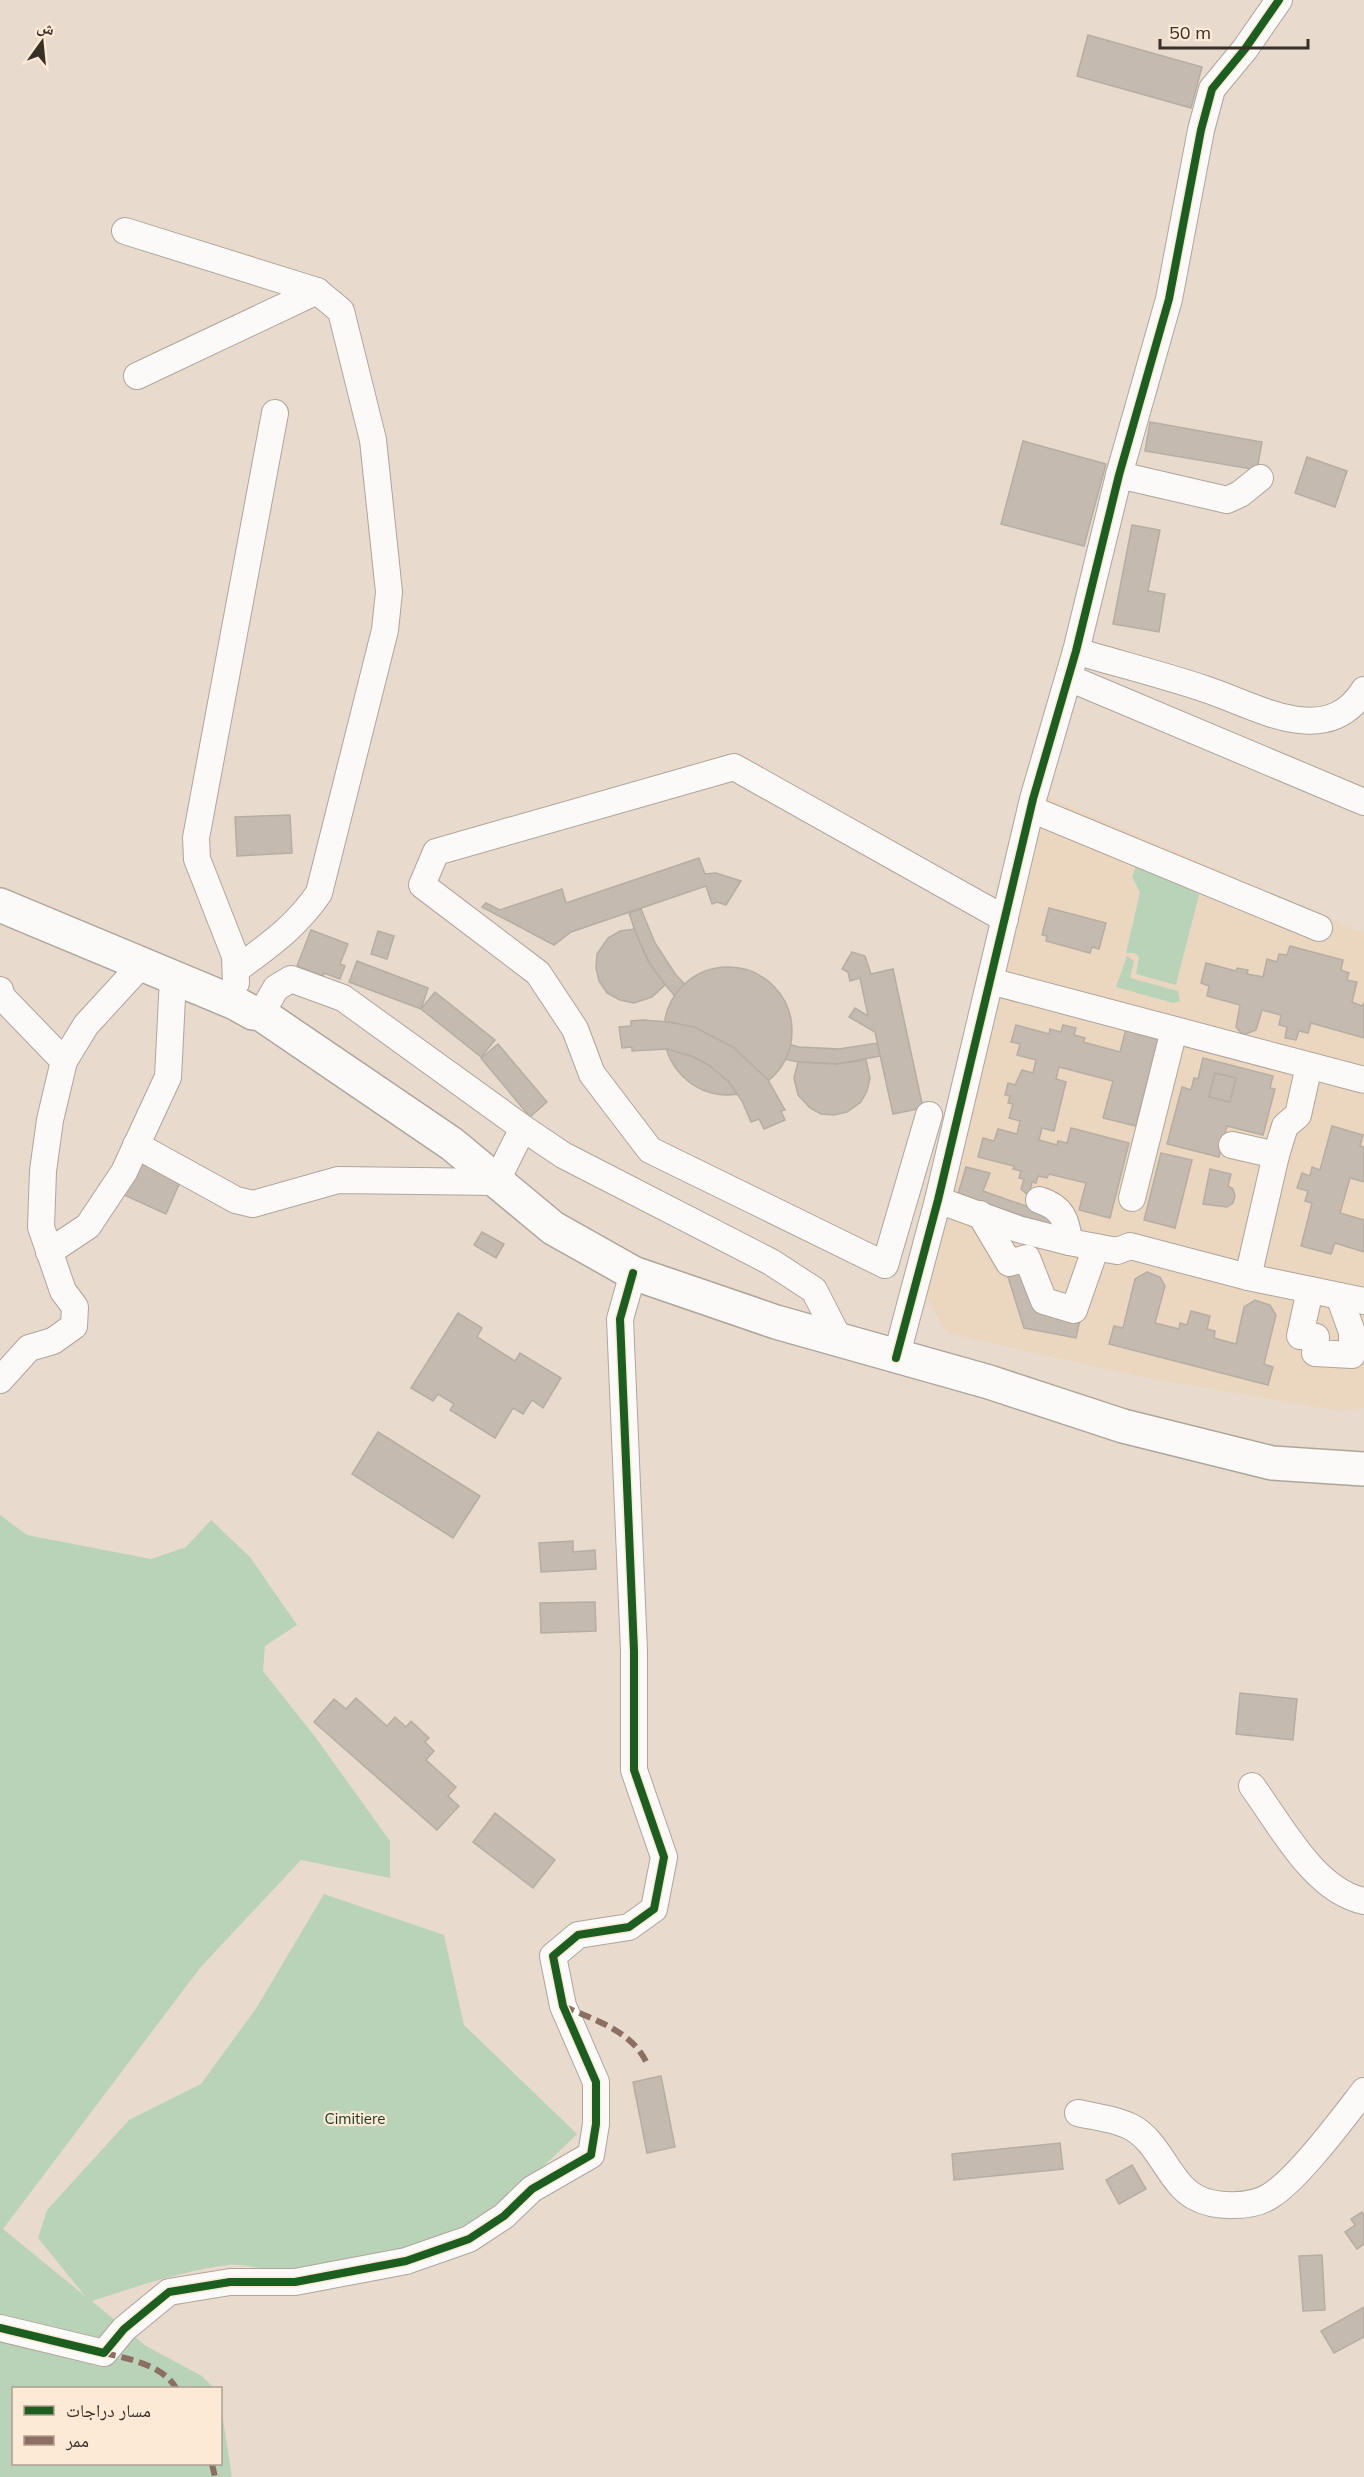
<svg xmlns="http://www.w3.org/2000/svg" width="1364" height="2477" font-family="Mulish,'Noto Naskh Arabic',sans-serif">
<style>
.built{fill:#ebd7c0}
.green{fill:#b9d3b9}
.building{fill:#c4baaf;stroke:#b6ada3;stroke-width:1.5}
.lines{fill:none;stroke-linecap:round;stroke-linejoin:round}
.minor-casing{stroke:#aea59b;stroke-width:28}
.major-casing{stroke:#aea59b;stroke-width:36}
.minor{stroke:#fcfaf8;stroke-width:26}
.major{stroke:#fcfaf8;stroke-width:33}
.quiet{stroke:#8d6e63;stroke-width:6;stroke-dasharray:12 6;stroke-linecap:butt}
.cycleway-casing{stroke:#fcead6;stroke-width:11}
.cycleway{stroke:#1b5e20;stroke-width:8}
.labels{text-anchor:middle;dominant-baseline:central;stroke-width:4.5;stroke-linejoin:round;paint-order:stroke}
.park-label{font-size:15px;fill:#183a26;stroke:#fcead6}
</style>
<rect width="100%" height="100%" fill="#e8dbce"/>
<path class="built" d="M1047,796L1364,933V1408L1340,1411L1143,1377L946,1333L925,1293Z"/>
<g class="green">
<path d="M1136,866L1200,891L1176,985L1136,974L1139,957L1135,953H1126L1140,892L1132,877Z"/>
<path d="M1127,956L1134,961L1130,978L1178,991L1180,1001L1173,1003L1116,987Z"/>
<path d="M0,1515L27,1535L151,1559L186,1547L211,1520L250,1557L297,1625L265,1646L263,1671L316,1738L390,1841V1878L301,1860L200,1968L3,2229L85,2296L38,2238L47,2210L129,2120L201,2084L257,2007L324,1894L444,1935L464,2025L577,2134C525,2186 465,2235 394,2257C368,2265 323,2270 295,2273C273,2274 250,2263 228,2265C181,2271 136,2287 92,2301L146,2346L202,2376L214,2388H14V2464H220L221,2406L232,2477H0Z"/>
</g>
<g class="building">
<path d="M1088,35L1202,67L1191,108L1077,76Z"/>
<path d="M1150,422L1262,442L1257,470L1145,451Z"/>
<path d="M1023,441L1106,464L1084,546L1001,524Z"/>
<path d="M1307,457L1347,471L1335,507L1295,493Z"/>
<path d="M1132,525L1160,530L1148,591L1165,594L1159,632L1113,624Z"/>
<path d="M290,815L292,853L237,856L235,817Z"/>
<path d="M699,858L705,874L716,873L741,881L726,905L717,902L712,904L706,886L571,932L554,945L482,907L486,903L500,910L562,889L566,903Z"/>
<path d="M1049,908L1106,923L1099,949L1092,947L1090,953L1046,941L1047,936L1042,935Z"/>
<path d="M641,909L655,943L676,975L700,1000L732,1023L768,1039L799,1047L839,1049L877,1043L881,1056L837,1064L798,1062L762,1054L724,1037L683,1006L654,971L638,940L629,913Z"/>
<path d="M634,929L648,961L665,985L652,997L634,1003L620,1000L607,993L599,981L596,968L597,954L608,938L620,931Z"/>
<path d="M311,930L348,944L340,964L345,966L340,979L324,973L323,976L297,966Z"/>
<path d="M378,931L394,936L387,959L371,954Z"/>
<path d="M1290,946L1343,960L1341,970L1349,973L1347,980L1357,982L1352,1002L1362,1006L1364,1003V1038L1311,1023L1308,1033L1299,1031L1296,1040L1285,1038L1287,1027L1279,1025L1281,1015L1262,1010L1256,1030L1243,1035L1236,1027L1240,1005L1207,996L1209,986L1201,983L1206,963L1236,971L1237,968L1248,970L1247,974L1263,977L1267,959L1277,962L1279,954L1287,955Z"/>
<path d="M852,952L865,956L871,974L893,969L923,1108L893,1114L875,1032L849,1017L855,1008L868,1016L860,978L850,981L848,972L842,969Z"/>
<path d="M357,961L428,988L421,1009L349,982Z"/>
<circle cx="728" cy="1031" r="64"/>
<path d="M435,992L495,1040L481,1057L421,1009Z"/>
<path d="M643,1020L669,1022L694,1027L733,1047L768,1080L785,1110L781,1111L785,1120L764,1129L759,1119L751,1122L742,1101L729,1082L710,1066L694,1057L667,1049L632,1051V1047L622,1048L619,1027L631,1026V1021Z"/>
<path d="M1016,1025L1049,1034L1050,1029L1061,1032L1063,1025L1076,1028L1074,1035L1085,1038L1083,1042L1120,1052L1126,1029L1159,1037L1136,1126L1103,1118L1113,1081L1059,1067L1056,1079L1066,1082L1054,1131L1042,1128L1039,1140L1057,1145L1058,1141L1067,1143L1071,1128L1129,1143L1110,1218L1079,1210L1086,1183L1049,1174L1047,1178L1038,1176L1036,1183L1032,1182L1029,1196L1021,1189L1024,1179L1019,1178L1021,1171L1013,1169L1014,1166L978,1157L983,1138L994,1141L998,1129L1017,1134L1020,1121L1009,1118L1013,1104L1008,1103L1010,1096L1005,1095L1008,1083L1015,1085L1022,1070L1033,1073L1036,1060L1017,1055L1020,1044L1011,1042Z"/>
<path d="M498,1044L547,1102L530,1117L481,1058Z"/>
<path d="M1203,1058L1273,1076L1270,1088L1275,1089L1263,1135L1227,1126L1219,1157L1167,1144L1182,1087L1191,1090L1194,1078L1198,1079Z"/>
<path d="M866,1060L870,1078L867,1091L861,1102L847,1112L834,1115L821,1114L810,1108L798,1095L794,1078L798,1062L837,1064Z"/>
<path d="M1215,1073L1236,1078L1230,1102L1209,1097Z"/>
<path d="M1332,1126L1363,1135L1360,1146L1364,1147V1182L1350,1178L1340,1213L1364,1220V1252L1335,1243L1331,1254L1301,1246L1312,1203L1305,1201L1308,1191L1297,1188L1302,1173L1310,1176L1312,1167L1320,1170Z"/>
<path d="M1161,1153L1192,1160L1175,1228L1144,1220Z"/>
<path d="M140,1161L181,1180L166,1214L124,1195Z"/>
<path d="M966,1167L990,1173L983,1191L1049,1214L1055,1227L958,1194Z"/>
<path d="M1210,1169L1231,1174L1228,1186L1233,1189L1235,1196L1233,1203L1227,1207L1203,1204Z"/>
<path d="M482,1232L504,1244L496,1258L474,1245Z"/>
<path d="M1023,1271L1038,1312L1080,1320L1076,1338L1024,1328L1008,1277Z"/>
<path d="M1147,1272L1160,1277L1165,1286L1155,1323L1179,1329L1180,1323L1187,1325L1191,1311L1210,1316L1207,1329L1215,1331L1214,1338L1236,1344L1244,1307L1255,1300L1270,1305L1276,1315L1264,1364L1273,1367L1268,1385L1109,1344L1114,1326L1123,1328L1135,1279Z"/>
<path d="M458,1313L482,1328L477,1337L515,1361L520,1353L561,1378L543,1408L532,1400L523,1414L513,1408L495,1438L450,1410L454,1404L438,1394L433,1401L411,1388Z"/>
<path d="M378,1432L480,1496L453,1538L352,1474Z"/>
<path d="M573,1541V1552L595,1550L596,1569L541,1572L539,1543Z"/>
<path d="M595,1602L596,1631L541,1633L540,1603Z"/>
<path d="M1240,1693L1297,1699L1293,1740L1236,1734Z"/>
<path d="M356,1698L387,1726L395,1717L406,1727L411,1721L429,1738L425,1742L434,1751L426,1760L456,1787L448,1796L459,1806L437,1830L314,1722L334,1699L346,1709Z"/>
<path d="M495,1813L555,1860L533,1888L473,1842Z"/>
<path d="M661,2076L675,2147L647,2153L633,2082Z"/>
<path d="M1060,2143L1063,2169L954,2180L952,2154Z"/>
<path d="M1132,2165L1146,2189L1119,2204L1106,2180Z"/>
<path d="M1362,2212L1364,2215V2244L1357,2249L1345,2232L1355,2225L1351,2219Z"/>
<path d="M1322,2255L1325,2310L1303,2311L1299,2256Z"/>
<path d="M1364,2307V2337L1334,2353L1321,2331Z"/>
</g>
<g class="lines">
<defs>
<g id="minor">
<path d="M125,231L317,291L341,311L373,440L389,592L385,630L319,893C297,926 268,946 237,969"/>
<path d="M137,376L317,291"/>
<path d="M1119,475L1227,500L1240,494L1260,478"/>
<path d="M1076,651C1119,664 1163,675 1205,689C1255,705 1326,751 1364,690"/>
<path d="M1069,678L1364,802"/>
<path d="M1031,809L1319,928"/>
<path d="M990,981L1364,1080"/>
<path d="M236,983L235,956L197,859L196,838L275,413"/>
<path d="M0,990L2,997L64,1061"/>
<path d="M929,1115L885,1265L650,1150L592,1074L575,1029L538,973L422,885L436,852L734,767L1005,919"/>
<path d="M523,1128L563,1155L771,1262L814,1290L839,1339"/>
<path d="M136,1145L236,1200L253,1204L338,1180L496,1182L523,1128L343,998L291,979L276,988L261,1014"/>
<path d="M1232,1145L1276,1155"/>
<path d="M1132,1198L1174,1030"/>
<path d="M938,1200L1018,1229L1069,1242L1117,1251L1130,1246L1248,1277L1364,1301"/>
<path d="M1039,1200C1062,1207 1067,1220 1069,1242"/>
<path d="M980,1214L1009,1263L1027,1258L1044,1301L1074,1310L1096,1247"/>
<path d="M49,1252L88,1226L124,1172L168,1077L173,978"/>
<path d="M1248,1277L1276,1155L1285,1126L1298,1115L1309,1066"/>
<path d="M1310,1290L1300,1336L1316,1337L1315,1353L1352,1355V1332L1339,1296"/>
<path d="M896,1358L938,1200L1033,799L1076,651L1119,475L1169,299L1201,130L1212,89L1245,49L1279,0"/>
<path d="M0,1380L29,1348L53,1341L74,1326L75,1307L63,1291L41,1227L43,1171L50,1120L64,1061L86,1025L142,964"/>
<path d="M1252,1786C1280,1824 1314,1891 1364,1901"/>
<path d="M1078,2113C1095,2117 1116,2119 1131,2127C1159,2141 1169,2183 1195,2197C1214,2208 1252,2208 1270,2196C1298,2179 1343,2118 1364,2091"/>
<path d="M0,2328L104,2353L124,2329L169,2292L230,2282H295L406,2261L469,2239L504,2216L532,2189L591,2155L596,2124V2082L563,2006L553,1956L578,1935L629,1927L654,1909L664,1857L634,1770V1651L620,1319L633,1273"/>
</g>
<path id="major" d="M0,905L235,1003L253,1013L261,1014L452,1144L553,1228L633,1273L776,1322L989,1382L1123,1426L1272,1463L1364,1469"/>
</defs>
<use href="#minor" class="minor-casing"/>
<use href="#major" class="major-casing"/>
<use href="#minor" class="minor"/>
<use href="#major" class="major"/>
<g class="quiet">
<path d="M563,2006C594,2020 634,2031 648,2066"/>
<path d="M104,2353C130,2359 162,2365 176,2388"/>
<path d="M212,2464L215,2477"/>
</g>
<defs>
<g id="cycleway">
<path d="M896,1358L938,1200L1033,799L1076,651L1119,475L1169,299L1201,130L1212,89L1245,49L1279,0"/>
<path d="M0,2328L104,2353L124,2329L169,2292L230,2282H295L406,2261L469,2239L504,2216L532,2189L591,2155L596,2124V2082L563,2006L553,1956L578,1935L629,1927L654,1909L664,1857L634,1770V1651L620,1319L633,1273"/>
</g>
</defs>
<use href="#cycleway" class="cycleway-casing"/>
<use href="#cycleway" class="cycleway"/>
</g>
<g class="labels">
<g class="park-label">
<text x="355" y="2118">Cimitiere</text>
</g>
</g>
<rect x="12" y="2387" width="210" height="78" fill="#fcead6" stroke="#ae9f90" stroke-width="1.5"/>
<rect x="24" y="2406" width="30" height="9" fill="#1b5e20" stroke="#ae9f90" stroke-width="1.5"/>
<text x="66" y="2417" font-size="18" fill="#382f26">مسار دراجات</text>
<rect x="24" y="2436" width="30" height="9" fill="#8d6e63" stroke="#ae9f90" stroke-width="1.5"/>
<text x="66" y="2447" font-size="18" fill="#382f26">ممر</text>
<g transform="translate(42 42) rotate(15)" stroke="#fcead6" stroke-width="4.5" paint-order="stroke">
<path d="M0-4.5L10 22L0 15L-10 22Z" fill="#382f26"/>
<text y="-9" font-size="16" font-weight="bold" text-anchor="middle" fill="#382f26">ش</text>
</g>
<path d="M1160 39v9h148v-9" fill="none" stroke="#382f26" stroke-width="3"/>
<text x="1169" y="39" font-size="18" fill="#382f26" stroke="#fcead6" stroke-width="4.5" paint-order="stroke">50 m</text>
</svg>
